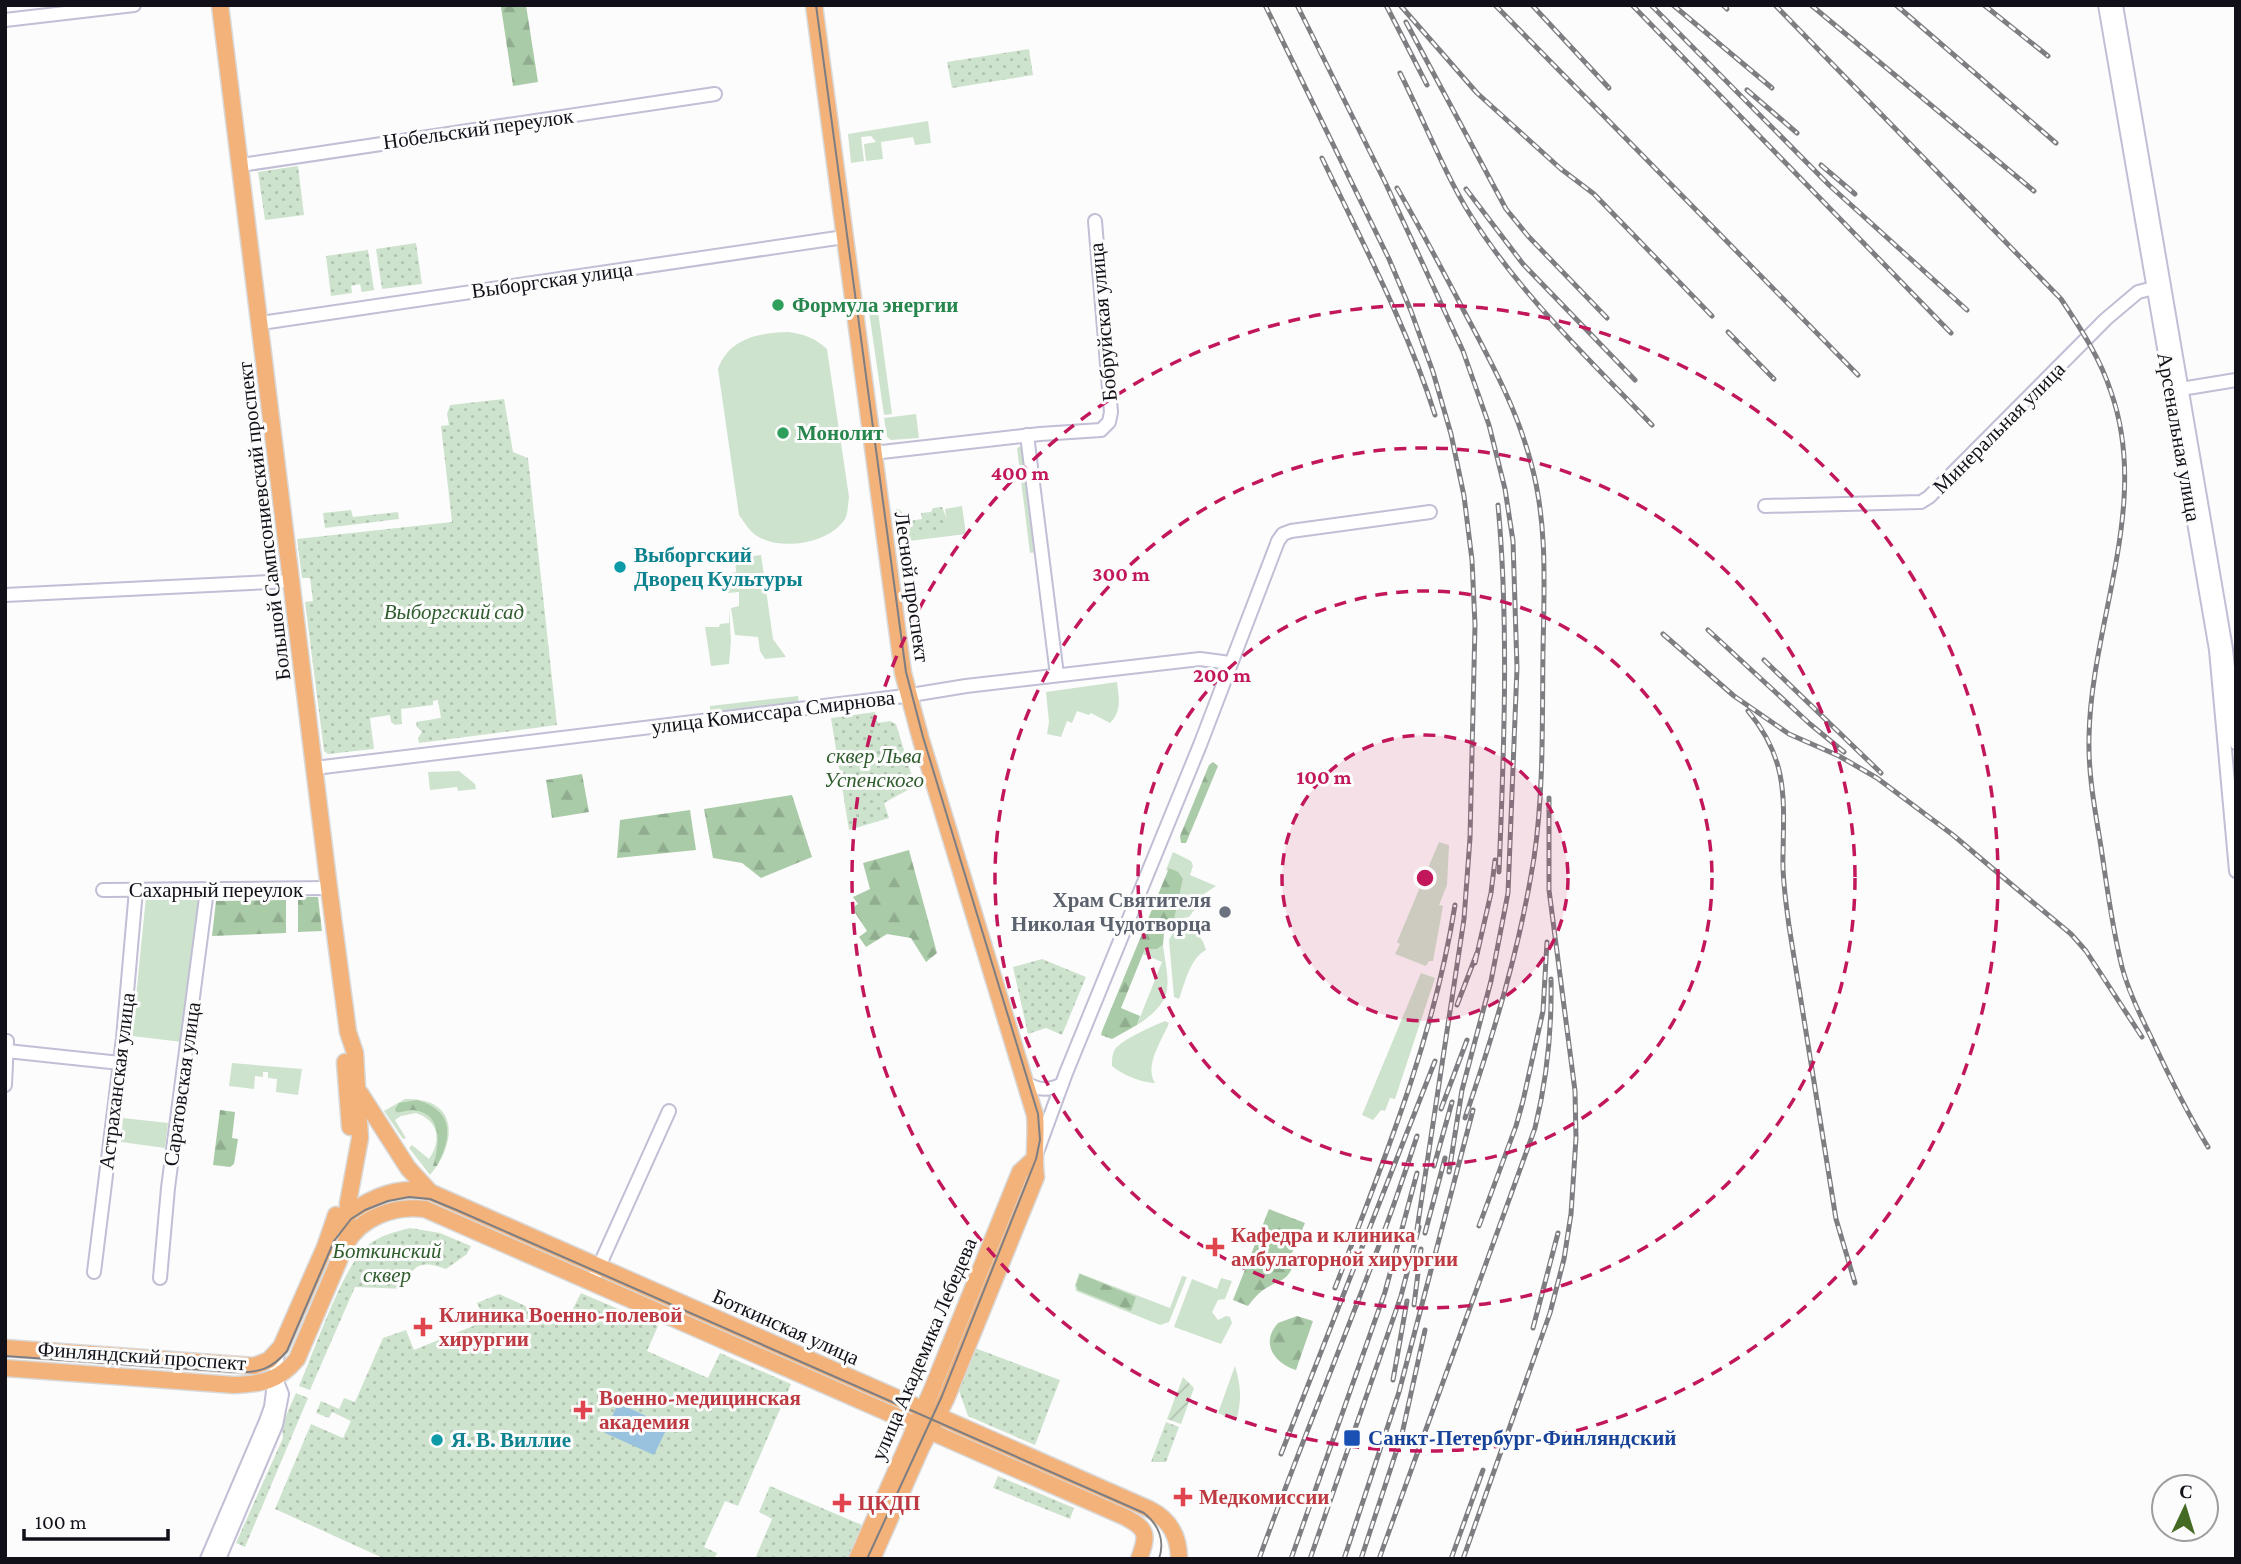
<svg xmlns="http://www.w3.org/2000/svg" width="2241" height="1564" font-family="'Crimson Pro',serif">
<style>
.grass{fill:#cee3cd}
.forest{fill:url(#forest-firs)}
.park{fill:url(#park-dots)}
.garden{fill:url(#garden-furrows)}
.water{fill:#99c2df}
.lines{fill:none;stroke-linecap:round;stroke-linejoin:round}
.minor-casing{stroke:#c1bed5;stroke-width:16}
.major-casing{stroke:#d9d9da;stroke-width:19}
.minor{stroke:#fff;stroke-width:12}
.major{stroke:#f2b27a;stroke-width:16}
.tram{stroke:#7e7e82;stroke-width:2}
.rail-casing{stroke:#7e7e82;stroke-width:5}
.rail{stroke:#fcfcfc;stroke-width:2.5;stroke-dasharray:8;stroke-linecap:butt}
.ring{fill:none;stroke:#c2185b;stroke-width:3.5;stroke-dasharray:12 9}
.leisure-dot{fill:#2e9e5b;stroke:#fcfcfc;stroke-width:2.5}
.culture-dot{fill:#0f9aa8;stroke:#fcfcfc;stroke-width:2.5}
.worship-dot{fill:#6b7280;stroke:#fcfcfc;stroke-width:2.5}
.health-dot{fill:#e0444e;stroke:#fcfcfc;stroke-width:2.5}
.transit-dot{fill:#1a4fb4;stroke:#fcfcfc;stroke-width:2.5}
.labels{text-anchor:middle;dominant-baseline:central;stroke-width:6;stroke-linejoin:round;paint-order:stroke}
.street-label{font-size:21px;fill:#111018;stroke:#fcfcfc}
.leisure-label{font-size:21px;font-weight:bold;fill:#27864d;stroke:#fcfcfc;text-anchor:start}
.culture-label{font-size:21px;font-weight:bold;fill:#0d838f;stroke:#fcfcfc;text-anchor:start}
.park-label{font-size:21px;font-style:italic;fill:#2e5c2c;stroke:#fcfcfc}
.worship-label{font-size:21px;font-weight:bold;fill:#5b616d;stroke:#fcfcfc;text-anchor:end}
.health-label{font-size:21px;font-weight:bold;fill:#be3a42;stroke:#fcfcfc;text-anchor:start}
.transit-label{font-size:21px;font-weight:bold;fill:#164399;stroke:#fcfcfc;text-anchor:start}
.centre{fill:#c2185b;stroke:#fcfcfc;stroke-width:3.5}
.ring-label{font-size:21px;text-anchor:middle;font-weight:bold;fill:#c2185b;stroke:#fcfcfc;stroke-width:6;stroke-linejoin:round;paint-order:stroke}
</style>
<defs>
<pattern id="forest-firs" width="22" height="20" patternUnits="userSpaceOnUse" patternTransform="scale(1.75)"><rect width="22" height="20" fill="#aacba7"/><path d="M5 1l3.5 6h-7zM16 11l3.5 6h-7z" fill="#91ad8f"/></pattern>
<pattern id="park-dots" width="8" height="8" patternUnits="userSpaceOnUse" patternTransform="scale(1.75)"><rect width="8" height="8" fill="#cee3cd"/><path d="M2 2h.1M6 6h.1" fill="none" stroke="#b0c2af" stroke-width="1.8" stroke-linecap="round"/></pattern>
<pattern id="garden-furrows" width="10" height="10" patternUnits="userSpaceOnUse" patternTransform="scale(1.75)"><rect width="10" height="10" fill="#cee3cd"/><path d="M-1 1l2-2M0 10L10 0M9 11l2-2" fill="none" stroke="#b0c2af"/></pattern>
</defs>
<rect width="100%" height="100%" fill="#fcfcfc"/>
<g class="grass">
<path d="M928,121L931,143L915,145L913,137L881,142L883,159L866,161L864,144L876,142L871,136L861,137L864,161L851,163L848,134Z"/>
<path d="M877,304L892,414L884,415L868,305Z"/>
<path d="M788,332C804,334 815,338 827,349L849,497C848,504 848,513 845,519C829,544 781,551 757,536C749,531 745,523 739,515L718,369C729,338 759,333 788,332Z"/>
<path d="M916,414L919,438L891,440L887,437L884,418Z"/>
<path d="M1021,446L1023,450L1037,552L1030,553L1017,448Z"/>
<path d="M962,506L966,534L901,542L896,509H899L909,521L902,523L924,533H929L930,537L935,532L937,526L947,521L945,509Z"/>
<path d="M761,555L773,639L786,657L765,659L760,651L758,637L735,635L731,608L739,606V592L728,593L725,574L736,572L735,558Z"/>
<path d="M729,608L731,641L729,664L711,666L705,627H719L720,624L729,623Z"/>
<path d="M1117,682C1119,698 1122,711 1110,723L1091,713L1089,715L1077,711L1072,723L1067,721L1061,737L1047,734L1049,722L1046,692Z"/>
<path d="M798,696L799,702L710,712V706Z"/>
<path d="M459,771L475,784L476,789L458,791L457,787L430,790L428,772Z"/>
<path d="M1439,842L1449,845L1447,885L1439,905L1443,906L1433,961H1429L1426,966L1395,954L1400,944L1397,942Z"/>
<path d="M1173,852L1191,861L1193,866L1190,875L1216,886L1204,894L1198,905L1189,917L1174,920L1183,879L1166,870Z"/>
<path d="M198,896L200,898L182,1042L132,1036L146,897Z"/>
<path d="M1177,925C1192,929 1202,934 1206,950C1190,958 1185,983 1179,999L1174,997L1169,940Z"/>
<path d="M1163,945C1168,984 1177,999 1137,1025L1162,962L1143,954L1145,949H1157Z"/>
<path d="M1421,973L1435,978L1395,1099L1390,1098L1385,1111L1381,1110L1373,1120L1362,1115Z"/>
<path d="M1165,1021L1169,1023C1162,1041 1144,1064 1155,1083C1142,1083 1121,1074 1112,1066C1112,1060 1112,1054 1115,1049C1125,1038 1151,1027 1165,1021Z"/>
<path d="M232,1063L302,1069L298,1095L276,1092L277,1079L268,1078V1072H263V1077L255,1076L254,1089L229,1086Z"/>
<path d="M405,1099C459,1097 458,1143 430,1175L409,1148L412,1145L429,1159C442,1141 439,1121 416,1113L401,1116L395,1120L406,1138L403,1139L384,1111Z"/>
<path d="M123,1118L168,1123L165,1148L121,1142Z"/>
<path d="M1079,1273L1170,1308L1182,1276L1187,1277L1169,1322L1160,1325L1076,1291L1075,1285Z"/>
<path d="M1221,1278L1232,1281L1225,1299L1218,1300L1212,1312L1218,1320L1226,1316L1230,1317L1232,1323L1221,1344L1174,1327L1192,1279L1217,1289Z"/>
<path d="M1235,1366C1241,1386 1242,1401 1236,1421L1218,1413Z"/>
</g>
<g class="forest">
<path d="M514,5H526L538,82L513,86L501,7Z"/>
<path d="M1213,762L1218,766L1186,843H1181L1180,836L1209,765Z"/>
<path d="M582,774L589,812L552,818L546,780Z"/>
<path d="M792,795L812,857L761,878L742,863L713,858L704,809Z"/>
<path d="M690,810L696,850L617,858L620,820Z"/>
<path d="M909,850L937,953L926,962L911,938L887,934L866,947L859,937L867,931L852,908L858,904L853,897L870,889L863,863Z"/>
<path d="M1169,868L1178,872L1183,879L1174,920L1164,933L1163,945L1157,949H1145L1121,1008L1140,1016L1137,1025L1112,1039L1101,1035L1102,1031Z"/>
<path d="M298,897H318L322,931L298,932Z"/>
<path d="M286,900V933L212,936L216,901Z"/>
<path d="M417,1100C455,1111 452,1137 437,1166H433C440,1145 443,1113 413,1110C407,1110 402,1113 396,1112L395,1109L399,1103Z"/>
<path d="M220,1110L235,1112L232,1138L238,1139L234,1164L230,1167L213,1165Z"/>
<path d="M1269,1209L1305,1223L1288,1262L1292,1268C1287,1280 1280,1280 1270,1286C1261,1290 1254,1298 1248,1306L1233,1300Z"/>
<path d="M1080,1274L1136,1297L1131,1311L1078,1290L1076,1285Z"/>
<path d="M1297,1316L1313,1321L1296,1370C1274,1363 1260,1343 1278,1323Z"/>
</g>
<g class="park">
<path d="M1029,49L1033,75L952,88L947,62Z"/>
<path d="M298,166L304,215L265,220L258,172Z"/>
<path d="M416,243L422,284L382,289L376,249Z"/>
<path d="M368,250L374,290L362,292L360,284L351,286L352,293L331,296L326,256Z"/>
<path d="M504,399L513,452L528,458L557,725L419,743L418,738L422,732L417,727L416,722L441,718L438,700L433,701V705L401,709L402,724L395,725L391,722L390,715L370,718L374,749L328,754L324,751L305,602L313,601L310,578H302L297,539L452,522L441,426L449,425L447,414L450,405Z"/>
<path d="M942,507L948,521L944,526H937L936,536L930,537L929,533L918,537V534L903,536L902,522L922,519L921,513L931,512L933,508Z"/>
<path d="M351,510L353,517L398,512L399,519L325,528L323,513Z"/>
<path d="M875,712L878,723L890,721L896,724L915,786L884,803L889,818L849,830L831,718Z"/>
<path d="M1042,959L1086,977L1062,1035L1046,1028L1028,1034L1013,967Z"/>
<path d="M410,1228L440,1233L471,1246L467,1254L446,1269C423,1260 411,1263 405,1289L355,1287L310,1390L299,1386C314,1352 341,1271 365,1248C377,1236 394,1232 410,1228Z"/>
<path d="M581,1293L658,1326L647,1351L708,1378L720,1353L791,1384L738,1506L725,1501L704,1547L717,1553L714,1559H385L275,1509L311,1424L343,1438L351,1421L332,1412L329,1418L316,1413L321,1401L339,1409L344,1398L355,1402L383,1338L406,1330L414,1350L495,1317L491,1308L481,1312L477,1303L499,1294L565,1324Z"/>
<path d="M975,1348L1060,1380L1035,1445L968,1416L959,1391Z"/>
<path d="M296,1393L308,1398L245,1547L236,1543L283,1438L282,1425Z"/>
<path d="M1166,1422L1179,1427L1166,1462H1151Z"/>
<path d="M998,1476L1074,1508L1070,1519L993,1488Z"/>
<path d="M770,1486L862,1525L848,1559H755L772,1519L759,1512Z"/>
</g>
<path class="garden" d="M1183,1377L1194,1388L1181,1424L1167,1419Z"/>
<path class="water" d="M618,1403L668,1426L654,1455L605,1433Z"/>
<g class="lines">
<defs>
<g id="minor">
<path d="M2105,5L2216,650L2236,871"/>
<path d="M2116,5L2226,649L2236,743"/>
<path d="M5,20L134,5"/>
<path d="M241,165L715,94"/>
<path d="M261,323L844,237"/>
<path d="M2175,390L2236,380"/>
<path d="M1027,435L1057,675"/>
<path d="M873,453L1040,434L1101,430L1109,422L1111,412L1095,221"/>
<path d="M1765,506L1921,502L1929,497L2106,319L2138,292L2162,286"/>
<path d="M5,595L292,581"/>
<path d="M315,768L905,696L966,686L1200,659L1230,663"/>
<path d="M103,890L329,888"/>
<path d="M7,1051L120,1063"/>
<path d="M1025,1082C1038,1091 1049,1091 1062,1084"/>
<path d="M5,1085L7,1041"/>
<path d="M1037,1152L1066,1073L1200,745L1278,541L1283,534L1291,531L1430,512"/>
<path d="M94,1272L123,1038L136,890"/>
<path d="M160,1278L168,1188L207,890"/>
<path d="M592,1282L669,1111"/>
<path d="M207,1559L266,1421L271,1407L278,1352"/>
<path d="M219,1559L276,1425L282,1394L276,1379"/>
</g>
<g id="major">
<path d="M814,5L903,673L921,740L1035,1115C1037,1136 1033,1156 1036,1177L946,1399L921,1448L872,1559"/>
<path d="M345,1062L350,1127"/>
<path d="M360,1093L408,1168L430,1192"/>
<path d="M333,1225C361,1203 395,1182 432,1193L1149,1509C1169,1519 1179,1535 1179,1559"/>
<path d="M346,1244C361,1217 395,1205 425,1209L1125,1517C1148,1529 1148,1535 1139,1559"/>
<path d="M5,1348L254,1366L269,1360L281,1347L325,1247L336,1215"/>
<path d="M5,1368L234,1385C261,1384 279,1381 297,1359L346,1244L348,1203L360,1138L355,1053L348,1032L329,888L220,5"/>
<path d="M857,1559L931,1392L1020,1172L1034,1159"/>
</g>
</defs>
<use href="#minor" class="minor-casing"/>
<use href="#major" class="major-casing"/>
<use href="#minor" class="minor"/>
<use href="#major" class="major"/>
<g class="tram">
<path d="M816,5L906,672L923,737L1038,1114L1040,1140L1036,1159L942,1396L867,1559"/>
<path d="M5,1356L235,1372C259,1373 272,1369 287,1351L334,1241L351,1219L365,1210L388,1201L409,1197L430,1199L459,1211L1144,1513C1159,1525 1165,1541 1159,1559"/>
</g>
<defs>
<g id="rail">
<path d="M1265,5L1389,259L1411,311L1433,372L1451,434L1464,496L1472,560L1475,625L1470,838L1464,919L1416,1236"/>
<path d="M1297,5L1385,182L1463,351L1489,425L1505,489L1513,541L1517,668L1508,893L1491,981L1462,1090L1449,1172"/>
<path d="M1386,5L1427,85"/>
<path d="M1400,5L1477,93L1561,169L1594,194L1712,316"/>
<path d="M1495,5L1858,375"/>
<path d="M1532,5L1609,88"/>
<path d="M1632,5L1951,333"/>
<path d="M1651,5L1829,185L1967,310"/>
<path d="M1673,5L1772,88"/>
<path d="M1723,5L1727,9"/>
<path d="M1775,5L2061,299C2081,329 2100,358 2111,392C2151,505 2091,622 2089,737C2088,774 2095,810 2101,847C2107,887 2112,927 2122,967C2128,990 2139,1013 2150,1035C2168,1074 2186,1111 2208,1147"/>
<path d="M1811,5L2034,191"/>
<path d="M1896,5L2056,143"/>
<path d="M1984,5L2048,56"/>
<path d="M1406,22L1506,209L1528,236L1607,318"/>
<path d="M1400,73C1423,118 1444,173 1471,216C1520,294 1588,358 1652,425"/>
<path d="M1747,90L1797,133"/>
<path d="M1322,158C1362,242 1407,326 1435,415"/>
<path d="M1821,165L1855,194"/>
<path d="M1397,188C1421,229 1443,271 1465,313C1491,362 1517,409 1531,463C1548,524 1544,589 1543,652C1542,721 1544,790 1534,858C1520,947 1494,1033 1465,1118"/>
<path d="M1466,189L1523,264L1635,380"/>
<path d="M1728,332L1774,379"/>
<path d="M1498,505C1509,623 1504,752 1499,872"/>
<path d="M1708,630L1810,724L1844,752"/>
<path d="M1663,634L1734,696L1789,734L1839,756L1877,778L1953,835L2011,884L2071,934L2086,951L2142,1037"/>
<path d="M1764,660L1881,773"/>
<path d="M1748,711C1788,759 1784,797 1783,855C1782,879 1786,902 1789,926L1836,1219L1855,1283"/>
<path d="M1475,963L1491,893L1495,860"/>
<path d="M1457,1005L1477,953"/>
<path d="M1441,1109L1467,1040"/>
<path d="M1434,1166L1452,1102"/>
<path d="M1479,1226L1516,1126L1523,1101L1543,1011L1547,942"/>
<path d="M1425,1233L1445,1158"/>
<path d="M1335,1288C1383,1163 1434,1038 1455,905"/>
<path d="M1414,1305L1421,1249"/>
<path d="M1533,1328L1558,1233"/>
<path d="M1393,1380L1407,1301"/>
<path d="M1281,1454L1435,1061"/>
<path d="M1259,1559C1310,1417 1371,1279 1417,1136"/>
<path d="M1291,1559L1385,1292L1417,1173"/>
<path d="M1310,1559L1401,1296L1419,1227"/>
<path d="M1344,1559L1399,1392L1473,1110"/>
<path d="M1361,1559L1402,1434L1425,1330"/>
<path d="M1379,1559L1535,1128C1547,1079 1552,1029 1551,979"/>
<path d="M1451,1559L1483,1470"/>
<path d="M1463,1559L1550,1313L1564,1259L1571,1214L1576,1138L1575,1091L1549,890V798"/>
</g>
</defs>
<use href="#rail" class="rail-casing"/>
<use href="#rail" class="rail"/>
</g>
<circle cx="1425" cy="878" r="143" fill="#c2185b" fill-opacity=".12"/>
<g class="ring">
<circle cx="1425" cy="878" r="143"/>
<circle cx="1425" cy="878" r="287"/>
<circle cx="1425" cy="878" r="430"/>
<circle cx="1425" cy="878" r="573"/>
</g>
<g class="leisure-dot">
<circle cx="778" cy="305" r="7"/>
<circle cx="783" cy="433" r="7"/>
</g>
<g class="culture-dot">
<circle cx="620" cy="567" r="7"/>
<circle cx="437" cy="1440" r="7"/>
</g>
<circle class="worship-dot" cx="1225" cy="912" r="7"/>
<g class="health-dot">
<path d="M1211.5 1236.5h7v7h7v7h-7v7h-7v-7h-7v-7h7z"/>
<path d="M419.5 1316.5h7v7h7v7h-7v7h-7v-7h-7v-7h7z"/>
<path d="M579.5 1399.5h7v7h7v7h-7v7h-7v-7h-7v-7h7z"/>
<path d="M1179.5 1486.5h7v7h7v7h-7v7h-7v-7h-7v-7h7z"/>
<path d="M838.5 1492.5h7v7h7v7h-7v7h-7v-7h-7v-7h7z"/>
</g>
<rect class="transit-dot" x="1343" y="1429" width="18" height="18" rx="3.5"/>
<g class="labels">
<g class="street-label">
<text transform="translate(478 129) rotate(-8)">Нобельский переулок</text>
<text transform="translate(552 280) rotate(-8)">Выборгская улица</text>
<text transform="translate(1103 322) rotate(-95)">Бобруйская улица</text>
<text transform="translate(1999 428) rotate(-45)">Минеральная улица</text>
<text transform="translate(2179 437) rotate(80)">Арсенальная улица</text>
<text transform="translate(264 521) rotate(-97)">Большой Сампсониевский проспект</text>
<text transform="translate(912 587) rotate(82)">Лесной проспект</text>
<text transform="translate(773 712) rotate(-7)">улица Комиссара Смирнова</text>
<text x="216" y="890">Сахарный переулок</text>
<text transform="translate(117 1081) rotate(-83)">Астраханская улица</text>
<text transform="translate(182 1084) rotate(-82)">Саратовская улица</text>
<text transform="translate(786 1327) rotate(24)">Боткинская улица</text>
<text transform="translate(924 1349) rotate(-67)">улица Академика Лебедева</text>
<text transform="translate(142 1356) rotate(4)">Финляндский проспект</text>
</g>
<g class="leisure-label">
<text x="792" y="305">Формула энергии</text>
<text x="797" y="433">Монолит</text>
</g>
<g class="culture-label">
<text x="634" y="555">Выборгский<tspan x="634" dy="24">Дворец Культуры</tspan></text>
<text x="451" y="1440">Я. В. Виллие</text>
</g>
<g class="park-label">
<text x="454" y="612">Выборгский сад</text>
<text x="874" y="756">сквер Льва<tspan x="874" dy="24">Успенского</tspan></text>
<text x="387" y="1251">Боткинский<tspan x="387" dy="24">сквер</tspan></text>
</g>
<g class="worship-label">
<text x="1211" y="900">Храм Святителя<tspan x="1211" dy="24">Николая Чудотворца</tspan></text>
</g>
<g class="health-label">
<text x="1231" y="1235">Кафедра и клиника<tspan x="1231" dy="24">амбулаторной хирургии</tspan></text>
<text x="439" y="1315">Клиника Военно-полевой<tspan x="439" dy="24">хирургии</tspan></text>
<text x="599" y="1398">Военно-медицинская<tspan x="599" dy="24">академия</tspan></text>
<text x="1199" y="1497">Медкомиссии</text>
<text x="858" y="1503">ЦКДП</text>
</g>
<g class="transit-label">
<text x="1368" y="1438">Санкт-Петербург-Финляндский</text>
</g>
</g>
<circle cx="1425" cy="878" r="10" class="centre"/>
<g class="ring-label">
<text x="1020" y="480">400 m</text>
<text x="1121" y="581">300 m</text>
<text x="1222" y="682">200 m</text>
<text x="1324" y="784">100 m</text>
</g>
<rect width="2241" height="1564" fill="none" stroke="#111018" stroke-width="14"/>
<g transform="translate(2185 1508) rotate(4)"><circle r="33" fill="#fcfcfc" stroke="#9e9ea1" stroke-width="2"/>
<path d="M0-5L12 26L0 18L-12 26Z" fill="#456a24"/>
<text y="-10" font-size="19" font-weight="bold" text-anchor="middle" fill="#111018">С</text>
</g>
<path d="M24 1529v10h144v-10" fill="none" stroke="#111018" stroke-width="3.5"/>
<text x="35" y="1529" font-size="21" fill="#111018" stroke="#fcfcfc" stroke-width="5" paint-order="stroke">100 m</text>
</svg>
